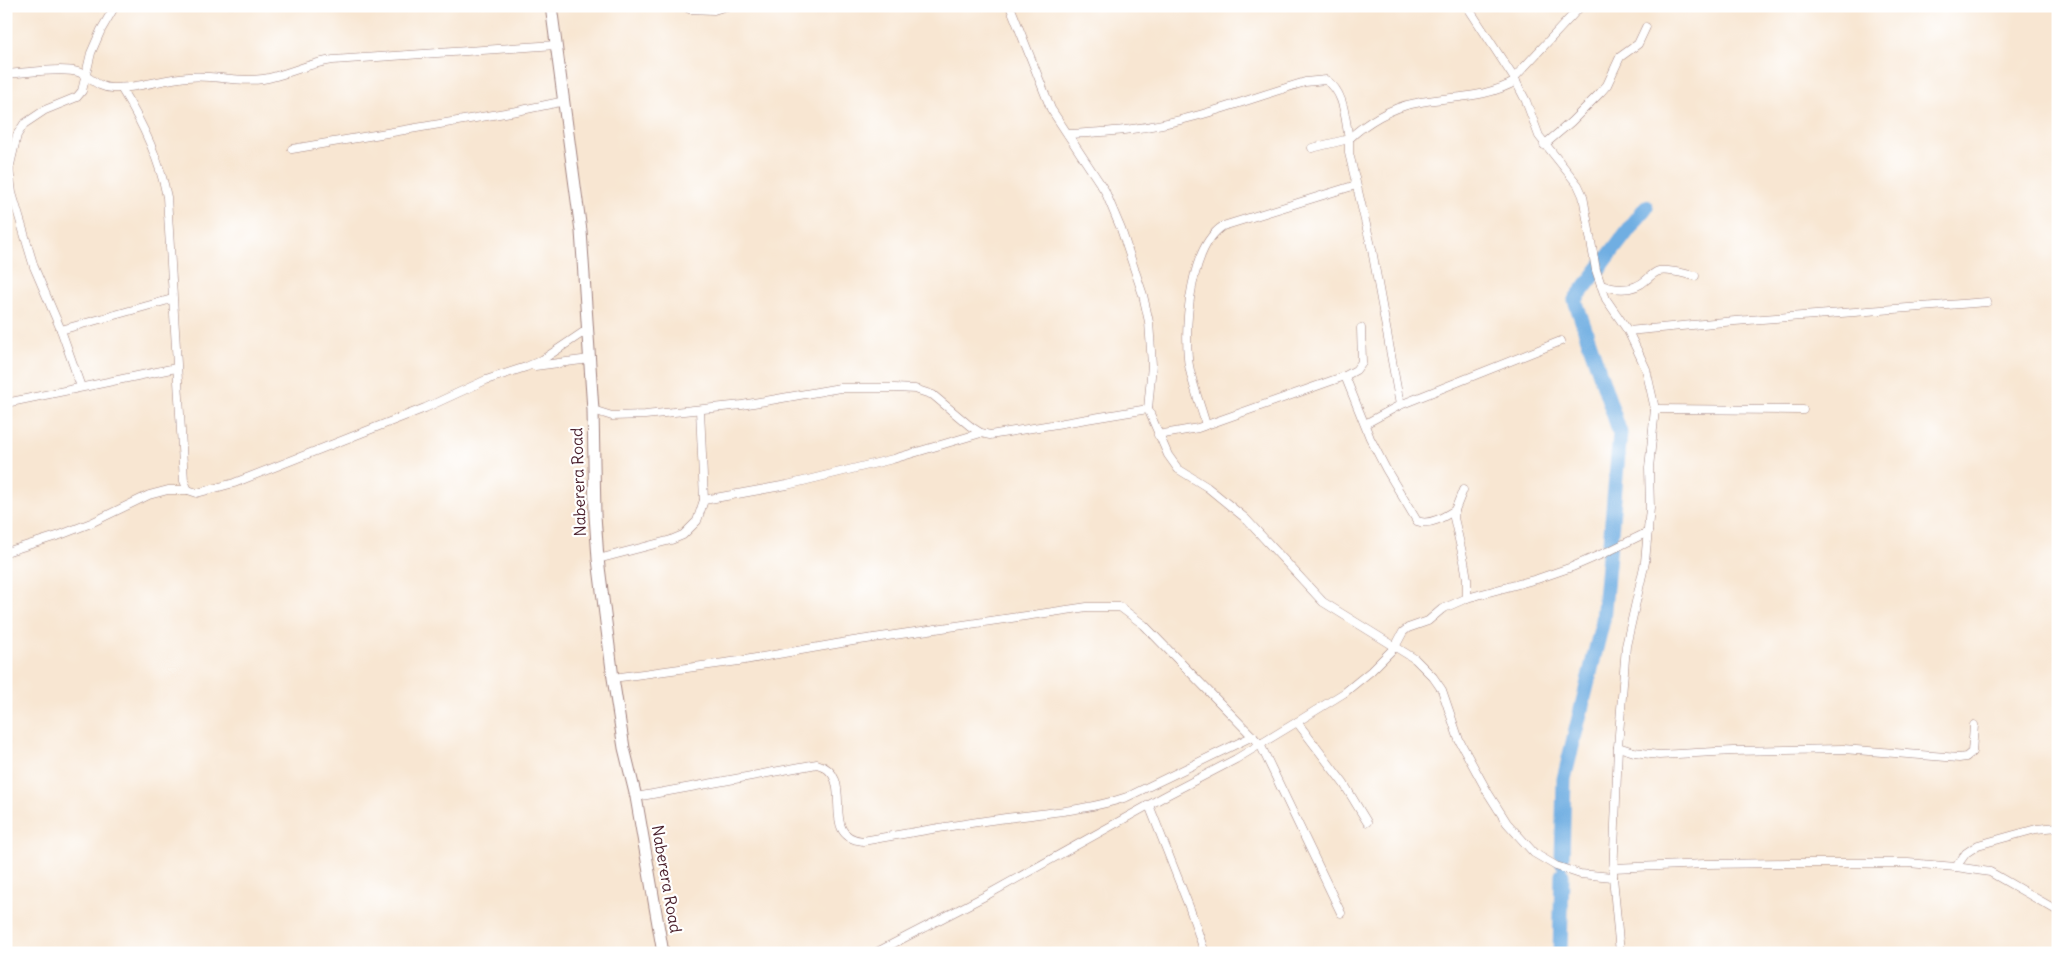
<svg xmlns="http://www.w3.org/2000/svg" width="2064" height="959" font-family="Delius,sans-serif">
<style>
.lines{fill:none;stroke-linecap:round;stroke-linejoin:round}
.river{stroke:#6faee2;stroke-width:15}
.street-casing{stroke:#a1827e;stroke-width:9}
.secondary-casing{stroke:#a1827e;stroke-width:13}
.street{stroke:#fff;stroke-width:8}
.secondary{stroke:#fff;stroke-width:11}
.labels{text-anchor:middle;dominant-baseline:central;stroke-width:4.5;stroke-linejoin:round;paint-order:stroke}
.street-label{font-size:16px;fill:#4a1f2b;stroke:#fff}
</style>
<rect width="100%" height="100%" fill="#fff"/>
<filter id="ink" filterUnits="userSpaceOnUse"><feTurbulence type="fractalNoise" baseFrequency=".02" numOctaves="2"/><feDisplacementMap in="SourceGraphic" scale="10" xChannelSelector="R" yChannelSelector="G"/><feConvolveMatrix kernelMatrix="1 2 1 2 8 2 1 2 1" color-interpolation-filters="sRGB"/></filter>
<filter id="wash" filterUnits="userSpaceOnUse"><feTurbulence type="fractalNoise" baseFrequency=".0096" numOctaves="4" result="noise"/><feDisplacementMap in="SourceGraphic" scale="20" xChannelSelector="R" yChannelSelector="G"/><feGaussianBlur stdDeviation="1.12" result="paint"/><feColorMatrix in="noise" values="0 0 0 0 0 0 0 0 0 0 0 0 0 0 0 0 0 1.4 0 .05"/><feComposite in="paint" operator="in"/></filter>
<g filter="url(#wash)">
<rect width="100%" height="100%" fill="#f8e6d2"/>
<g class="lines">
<g class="river">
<path d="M1562,862L1564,779L1603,620L1620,433L1575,300L1646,207"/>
<path d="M1560,953L1562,875"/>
</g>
</g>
</g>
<g filter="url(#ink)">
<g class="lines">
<defs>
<g id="street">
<path d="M1010,6L1051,109L1105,191L1121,229L1143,295L1149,322L1152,365L1148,409L1168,455L1178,469L1207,487L1245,518L1323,602L1415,659L1433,677L1442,690L1459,740L1488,793L1507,823L1534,853L1556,866L1580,874L1613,877"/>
<path d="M1467,6L1514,78L1526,101L1539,136L1578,185L1583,196L1596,270L1601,285L1606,299L1628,331L1640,356L1646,369L1655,409L1649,468L1650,508L1645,562L1626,646L1618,747L1613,877L1620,953"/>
<path d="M689,9L714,10L727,6"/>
<path d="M6,74C24,73 62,67 78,72C91,77 98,88 112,88C136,89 163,79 187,77C213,74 238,83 263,79C287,75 308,63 333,60L556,45"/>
<path d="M1514,78L1581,6"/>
<path d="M121,88C142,122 159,157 167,197L184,481L188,490L197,493L234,483L425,408L486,380L526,367L542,360L588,329"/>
<path d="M1068,134C1089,133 1111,132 1132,129C1191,122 1248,99 1305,82L1326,80C1345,92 1345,119 1349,139L1312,148"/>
<path d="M1544,145L1571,122L1600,93L1607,85L1620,57L1638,44L1646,27"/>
<path d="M292,149L517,111L565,101"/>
<path d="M1601,285C1616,290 1633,292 1646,280C1651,276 1654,272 1659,271C1670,269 1685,274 1695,276"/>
<path d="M61,330L172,299"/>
<path d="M1628,331L1735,321L1987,302"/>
<path d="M535,366L590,359"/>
<path d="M1345,376L1370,438L1386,469L1417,521C1429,526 1444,517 1455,510"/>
<path d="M81,387L61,330L34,267L12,193L9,169L17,135L24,124L45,110L77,97L82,91L91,53L101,30L115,6"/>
<path d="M6,403L176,368"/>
<path d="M1400,405L1372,250L1349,153V139C1365,123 1392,107 1416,103C1450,96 1485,99 1516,81"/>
<path d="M1655,409L1803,410"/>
<path d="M593,410L612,416L645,415L742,405L840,388H895L915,389L933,395L970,426L981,433L990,435L1148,409"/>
<path d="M1365,424L1400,405L1561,341"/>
<path d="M1206,425C1201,406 1189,376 1188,358C1185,323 1190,247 1223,226L1356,185"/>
<path d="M1158,435L1198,428L1345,376L1356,370L1362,362L1361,328"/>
<path d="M1463,490L1455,510L1454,518L1464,561L1467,579V598"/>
<path d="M704,500L787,485L893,459L981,433"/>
<path d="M6,552L60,535L91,523L149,495L168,490H188"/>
<path d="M598,559L671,540L683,535L697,521L704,500L700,410"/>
<path d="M613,678L739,661L853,641L1087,607H1120L1144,625L1260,744L1341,913"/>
<path d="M1297,722L1344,784L1367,822"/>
<path d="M1618,747L1634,752L1659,755L1733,751L1843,749L1959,758L1966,757L1972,752L1974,725"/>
<path d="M636,797L817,764C859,776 816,837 863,841C908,833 954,825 999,819C1043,813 1085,811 1127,797L1253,736"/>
<path d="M1149,805L1190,909L1205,953"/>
<path d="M1956,867L1966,853L1978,845L2036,829L2058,827"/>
<path d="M1613,868L1705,864L1788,863H1908L1956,867L1990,872L2058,911"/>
<path d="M875,953L987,895L1165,796L1236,759L1297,722L1344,693L1371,671L1395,647L1403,632L1408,628L1428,621L1442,609L1467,598L1537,579L1572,567L1609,551L1648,532"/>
</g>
<path id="secondary" d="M551,6L581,231L593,410L595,515L598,559L613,678L624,748L636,797L663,953"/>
</defs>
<use href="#street" class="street-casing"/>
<use href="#secondary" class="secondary-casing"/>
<use href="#street" class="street"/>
<use href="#secondary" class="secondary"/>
</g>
</g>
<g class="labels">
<g class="street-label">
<text transform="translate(578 482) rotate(-92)">Naberera Road</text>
<text transform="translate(667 879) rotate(80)">Naberera Road</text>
</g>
</g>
<rect width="2064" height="959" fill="none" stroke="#fff" stroke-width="25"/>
</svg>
